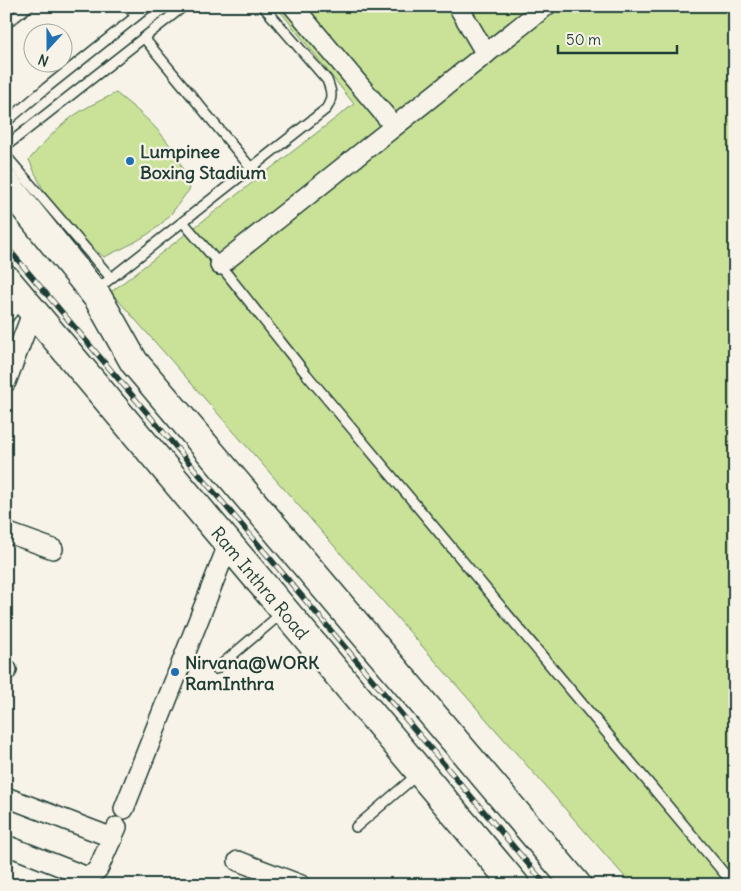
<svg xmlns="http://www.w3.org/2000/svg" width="741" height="891" font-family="Delius,sans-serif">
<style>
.green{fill:#c9e298;stroke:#749066}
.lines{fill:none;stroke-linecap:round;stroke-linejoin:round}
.lane-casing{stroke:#1f3d34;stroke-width:12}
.street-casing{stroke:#1f3d34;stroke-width:22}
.primary-casing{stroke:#1f3d34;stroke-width:31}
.lane{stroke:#f7f3e8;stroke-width:9}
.street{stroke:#f7f3e8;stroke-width:19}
.primary{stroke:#f7f3e8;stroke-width:28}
.rail-casing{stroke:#1f3d34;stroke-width:5.5}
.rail{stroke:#f7f3e8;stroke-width:4;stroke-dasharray:11;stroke-linecap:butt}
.poi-dot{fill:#1f6fb2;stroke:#f7f3e8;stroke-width:2}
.labels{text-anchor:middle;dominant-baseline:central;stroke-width:4.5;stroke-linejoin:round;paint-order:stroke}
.poi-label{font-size:18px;font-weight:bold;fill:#1f3d34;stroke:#f7f3e8;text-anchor:start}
.street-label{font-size:18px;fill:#1f3d34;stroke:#f7f3e8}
</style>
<rect width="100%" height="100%" fill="#f7f3e8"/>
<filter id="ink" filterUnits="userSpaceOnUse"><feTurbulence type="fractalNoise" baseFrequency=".02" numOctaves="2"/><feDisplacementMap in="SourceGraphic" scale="10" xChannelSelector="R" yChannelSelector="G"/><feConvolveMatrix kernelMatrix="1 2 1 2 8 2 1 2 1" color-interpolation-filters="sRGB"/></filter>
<g filter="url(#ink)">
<g class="green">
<path d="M276,6H735V885H632L111,292L354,104Z"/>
<path d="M116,93C141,113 166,133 180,163C184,171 186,180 190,189C183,197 177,206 171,214C153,235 128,246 104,257C88,244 71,232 59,215C46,198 38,179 29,160C44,142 60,124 81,111C92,104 104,99 116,93Z"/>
</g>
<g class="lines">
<defs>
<g id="lane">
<path d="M127,6L136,16"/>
<path d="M6,24L29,6"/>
<path d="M144,38L251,168"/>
<path d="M6,122L46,88L149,6"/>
<path d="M6,146L184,6"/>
<path d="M6,156L111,278"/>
<path d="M183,222L220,265L307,375L734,885"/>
<path d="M96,290L326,109C333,98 332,92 327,80L263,6"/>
<path d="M6,321L21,301"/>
<path d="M216,669L282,613"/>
<path d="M356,827L418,774"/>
</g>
<g id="street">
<path d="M293,6L394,126"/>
<path d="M458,6L486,54"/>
<path d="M220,265L546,6"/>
<path d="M6,382L33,311"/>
<path d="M6,532L53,549"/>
<path d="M6,669L7,670"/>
<path d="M6,797L113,838"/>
<path d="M124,809L228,545"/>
<path d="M6,845L85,876L93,874L98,869L117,827"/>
<path d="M238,861L301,885"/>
</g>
<g id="primary">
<path d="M6,184L98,298L134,362L577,885"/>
<path d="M6,279L515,885"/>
</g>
</defs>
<use href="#lane" class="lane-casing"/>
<use href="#street" class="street-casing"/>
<use href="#primary" class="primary-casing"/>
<use href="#lane" class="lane"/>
<use href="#street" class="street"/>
<use href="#primary" class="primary"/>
<defs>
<path id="rail" d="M6,246L546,885"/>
</defs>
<use href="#rail" class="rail-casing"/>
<use href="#rail" class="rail"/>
</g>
</g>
<g class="poi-dot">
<circle cx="130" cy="161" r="5"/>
<circle cx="175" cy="672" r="5"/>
</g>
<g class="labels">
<g class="poi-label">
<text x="140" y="151">Lumpinee<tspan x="140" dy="21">Boxing Stadium</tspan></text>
<text x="185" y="662">Nirvana@WORK<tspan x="185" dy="21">RamInthra</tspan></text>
</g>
<g class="street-label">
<text transform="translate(260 583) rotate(50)">Ram Inthra Road</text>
</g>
</g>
<rect width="741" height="891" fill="none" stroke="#f7f3e8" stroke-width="25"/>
<rect x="12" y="12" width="716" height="866" fill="none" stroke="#1f3d34" stroke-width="2" filter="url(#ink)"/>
<g transform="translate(48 48) rotate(201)"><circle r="24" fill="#f7f3e8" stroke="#a1aaa0"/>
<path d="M0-4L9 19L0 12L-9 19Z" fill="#1f6fb2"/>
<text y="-8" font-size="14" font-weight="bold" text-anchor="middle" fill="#1f3d34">N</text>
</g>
<path d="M558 45v8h119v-8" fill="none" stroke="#1f3d34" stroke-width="2.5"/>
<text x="566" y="45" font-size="15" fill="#1f3d34" stroke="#f7f3e8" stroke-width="4" paint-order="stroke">50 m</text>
</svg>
